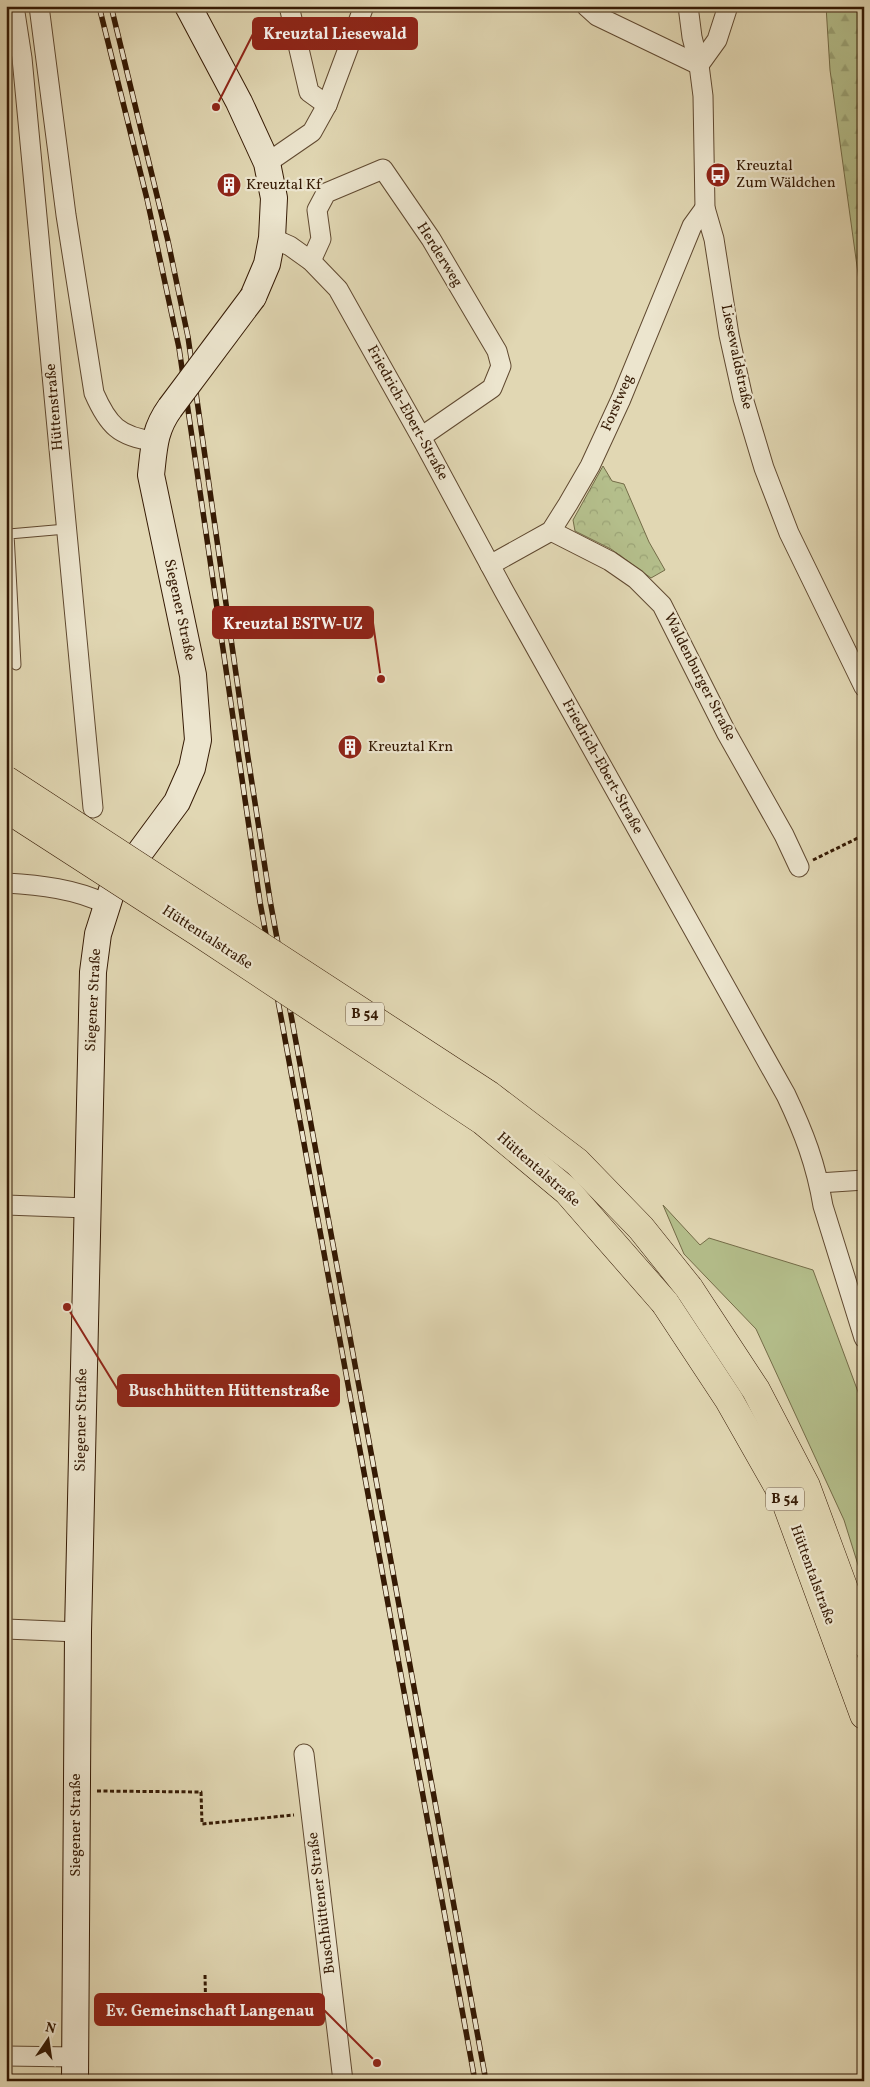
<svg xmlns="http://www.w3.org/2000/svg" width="870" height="2087" font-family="Vollkorn,serif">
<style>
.grass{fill:#b4be8b;stroke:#746c48}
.forest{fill:url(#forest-firs);stroke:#746c48}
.park{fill:url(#park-crowns);stroke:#746c48}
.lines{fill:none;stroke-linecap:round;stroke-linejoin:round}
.lane-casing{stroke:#604930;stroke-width:11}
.street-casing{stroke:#604930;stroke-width:21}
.secondary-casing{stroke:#351a04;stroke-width:28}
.highway-casing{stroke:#351a04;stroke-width:29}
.path{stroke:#351a04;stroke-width:3;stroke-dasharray:4 2.5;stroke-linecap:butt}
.lane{stroke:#ece5ce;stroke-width:9}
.street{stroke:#ece5ce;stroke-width:19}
.secondary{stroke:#ece5ce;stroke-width:26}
.highway{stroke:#e1d7b3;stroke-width:28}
.rail-casing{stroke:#351a04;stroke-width:5.5}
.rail{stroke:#ece5ce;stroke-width:4;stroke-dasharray:11;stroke-linecap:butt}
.secondary-bridge-casing{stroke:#351a04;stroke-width:28;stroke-linecap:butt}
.highway-bridge-casing{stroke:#351a04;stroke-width:29;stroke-linecap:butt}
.secondary-bridge{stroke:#ece5ce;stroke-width:26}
.highway-bridge{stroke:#e1d7b3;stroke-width:28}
.labels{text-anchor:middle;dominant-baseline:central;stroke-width:4.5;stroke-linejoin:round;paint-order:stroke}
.shield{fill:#ece5ce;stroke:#6c5741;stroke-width:1}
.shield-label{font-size:14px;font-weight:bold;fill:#351a04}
.poi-label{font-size:15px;fill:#351a04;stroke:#ece5ce;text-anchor:start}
.street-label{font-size:15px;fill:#351a04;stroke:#ece5ce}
.leader{fill:none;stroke:#8f2418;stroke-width:2}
.callout-dot{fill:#8f2418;stroke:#ece5ce;stroke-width:2}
.callout{fill:#8f2418;stroke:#8f2418;stroke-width:2}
.callout-label{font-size:16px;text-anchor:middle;font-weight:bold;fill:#fff}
</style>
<defs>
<pattern id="forest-firs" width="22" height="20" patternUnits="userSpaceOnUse" patternTransform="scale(1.25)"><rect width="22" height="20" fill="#b4be8b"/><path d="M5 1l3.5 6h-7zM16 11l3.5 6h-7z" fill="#9ba376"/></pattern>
<pattern id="park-crowns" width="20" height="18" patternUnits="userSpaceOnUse" patternTransform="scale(1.25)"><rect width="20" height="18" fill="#b4be8b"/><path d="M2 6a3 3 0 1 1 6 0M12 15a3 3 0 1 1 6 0" fill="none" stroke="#9ba376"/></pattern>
</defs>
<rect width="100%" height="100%" fill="#e1d7b3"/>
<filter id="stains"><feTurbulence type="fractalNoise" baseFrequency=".004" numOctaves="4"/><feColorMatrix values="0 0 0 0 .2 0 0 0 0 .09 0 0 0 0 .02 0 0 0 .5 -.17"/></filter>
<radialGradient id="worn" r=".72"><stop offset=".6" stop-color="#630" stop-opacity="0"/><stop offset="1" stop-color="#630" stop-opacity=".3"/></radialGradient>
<path class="grass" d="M663,1205L700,1245L709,1238L813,1270L864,1408V1584L844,1520L756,1329L684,1254Z"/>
<path class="forest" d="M826,6H864V317L830,70Z"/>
<path class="park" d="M603,466L612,481L624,484L649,542L665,570L651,578L611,549L575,531L573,520Z"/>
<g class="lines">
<defs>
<path id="lane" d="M16,665L9,534L66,529"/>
<g id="street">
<path d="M14,6L22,58L93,808"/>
<path d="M39,6L66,215L94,393C108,425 119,437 154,441"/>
<path d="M289,6L309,92L327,105"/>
<path d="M586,6L597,16L699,65L717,40L728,6"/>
<path d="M688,6L692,37L699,65L703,96L705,208L714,239L729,335L743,398L764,468L789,533L864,687"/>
<path d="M267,163L312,132L327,105L364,6"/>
<path d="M272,238L290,246L311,261L338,289L421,437L504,591L786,1095C804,1133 816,1164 823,1206L864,1338"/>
<path d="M311,261L321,239L317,210L326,193L383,169L431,239L497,351L501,366L492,388L421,437"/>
<path d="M551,531L610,561L636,579L662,605L726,732L784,835L799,867"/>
<path d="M490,565L551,531L568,504L590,466L621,399L692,226L705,208"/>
<path d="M6,883C40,885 76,889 106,904"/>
<path d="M819,1183L864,1180"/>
<path d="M6,1205L87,1208"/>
<path d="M6,1629L78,1632"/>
<path d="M304,1754L343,2081"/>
<path d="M6,2056L75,2057"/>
</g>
<g id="secondary">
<path d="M188,6L239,102L267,163L274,198L272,238L267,264L253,297"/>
<path d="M75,2081L78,1632L93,972L98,934L112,890L177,802L192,768L198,740L193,675L151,475C154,448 154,430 170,408"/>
</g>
<g id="highway">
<path d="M689,1288L756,1390L806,1486L864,1643"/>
<path d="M665,1303L729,1400L784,1497L864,1715"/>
</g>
</defs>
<use href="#lane" class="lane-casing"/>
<use href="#street" class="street-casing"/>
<use href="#secondary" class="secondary-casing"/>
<use href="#highway" class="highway-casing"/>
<g class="path">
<path d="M813,860L864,835"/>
<path d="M97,1791L201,1792L202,1824L294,1815"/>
<path d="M205,1975L206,2019"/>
</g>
<use href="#lane" class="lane"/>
<use href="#street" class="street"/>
<use href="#secondary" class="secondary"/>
<use href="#highway" class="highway"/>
<defs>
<g id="rail">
<path d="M99,6L147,199L179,348L260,902L475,2081"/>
<path d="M111,6L168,241L188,337L247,751L270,900L486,2081"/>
</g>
</defs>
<use href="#rail" class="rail-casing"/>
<use href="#rail" class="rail"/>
<defs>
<path id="secondary-bridge" d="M170,408L253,297"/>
<g id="highway-bridge">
<path d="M6,780L489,1095L577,1162L641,1228L689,1288"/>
<path d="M6,808L198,932L483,1121L567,1191L665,1303"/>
</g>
</defs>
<use href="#secondary-bridge" class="secondary-bridge-casing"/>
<use href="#highway-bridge" class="highway-bridge-casing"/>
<use href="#secondary-bridge" class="secondary-bridge"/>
<use href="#highway-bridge" class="highway-bridge"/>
</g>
<defs>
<symbol id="bus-disc" viewBox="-11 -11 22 22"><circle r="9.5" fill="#8f2418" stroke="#ece5ce"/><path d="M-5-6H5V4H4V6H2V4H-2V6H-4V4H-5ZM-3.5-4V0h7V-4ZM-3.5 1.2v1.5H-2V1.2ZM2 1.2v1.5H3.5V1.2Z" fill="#fff"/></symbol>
<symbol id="building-disc" viewBox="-11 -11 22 22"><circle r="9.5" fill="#8f2418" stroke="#ece5ce"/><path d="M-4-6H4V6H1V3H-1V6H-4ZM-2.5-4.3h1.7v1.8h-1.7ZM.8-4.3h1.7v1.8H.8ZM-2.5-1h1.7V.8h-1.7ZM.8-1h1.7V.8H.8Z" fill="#fff"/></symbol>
</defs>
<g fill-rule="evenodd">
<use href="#bus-disc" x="704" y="161" width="28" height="28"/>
<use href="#building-disc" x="215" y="171" width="28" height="28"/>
<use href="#building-disc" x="336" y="733" width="28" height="28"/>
</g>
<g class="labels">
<g class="shield">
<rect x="346" y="1002.5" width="38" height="23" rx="4"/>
<rect x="766" y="1487.5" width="38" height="23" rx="4"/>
</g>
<g class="shield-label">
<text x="365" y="1014">B 54</text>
<text x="785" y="1499">B 54</text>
</g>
<g class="poi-label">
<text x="736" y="166">Kreuztal<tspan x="736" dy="17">Zum Wäldchen</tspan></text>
<text x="246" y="185">Kreuztal Kf</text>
<text x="368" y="747">Kreuztal Krn</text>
</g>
<g class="street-label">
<text transform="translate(439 255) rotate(58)">Herderweg</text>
<text transform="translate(736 357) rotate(78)">Liesewaldstraße</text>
<text transform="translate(618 403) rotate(-67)">Forstweg</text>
<text transform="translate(55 407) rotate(-95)">Hüttenstraße</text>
<text transform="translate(407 413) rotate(61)">Friedrich-Ebert-Straße</text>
<text transform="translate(179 610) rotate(78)">Siegener Straße</text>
<text transform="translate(699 677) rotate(63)">Waldenburger Straße</text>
<text transform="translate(602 767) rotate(61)">Friedrich-Ebert-Straße</text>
<text transform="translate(207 938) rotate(33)">Hüttentalstraße</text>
<text transform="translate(94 1000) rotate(-87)">Siegener Straße</text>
<text transform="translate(538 1170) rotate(41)">Hüttentalstraße</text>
<text transform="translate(82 1420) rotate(-89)">Siegener Straße</text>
<text transform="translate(812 1575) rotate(70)">Hüttentalstraße</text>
<text transform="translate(76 1825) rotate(-90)">Siegener Straße</text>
<text transform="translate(322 1903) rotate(-97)">Buschhüttener Straße</text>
</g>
</g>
<path class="leader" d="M216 107L253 34M381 679L373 623M67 1307L118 1390M377 2063L324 2010"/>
<g class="callout-dot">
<circle cx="216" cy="107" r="5"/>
<circle cx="381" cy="679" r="5"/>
<circle cx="67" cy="1307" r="5"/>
<circle cx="377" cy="2063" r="5"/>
</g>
<g class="callout">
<rect x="253" y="18" width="164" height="31" rx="5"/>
<rect x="213" y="607" width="160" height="31" rx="5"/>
<rect x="118" y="1375" width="221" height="31" rx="5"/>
<rect x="95" y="1994" width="229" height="31" rx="5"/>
</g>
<g class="callout-label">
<text x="335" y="39">Kreuztal Liesewald</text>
<text x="293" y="629">Kreuztal ESTW-UZ</text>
<text x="229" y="1396">Buschhütten Hüttenstraße</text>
<text x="210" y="2016">Ev. Gemeinschaft Langenau</text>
</g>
<rect width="870" height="2087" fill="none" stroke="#e1d7b3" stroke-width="25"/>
<rect x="8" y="8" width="855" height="2072" fill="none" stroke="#351a04" stroke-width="2.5"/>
<rect x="12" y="12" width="845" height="2062" fill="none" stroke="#351a04"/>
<g transform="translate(48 2040) rotate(13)" stroke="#ece5ce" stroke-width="4" paint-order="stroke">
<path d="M0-4L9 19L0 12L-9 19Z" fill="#351a04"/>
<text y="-8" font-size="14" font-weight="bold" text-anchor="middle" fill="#351a04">N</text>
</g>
<rect width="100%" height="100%" filter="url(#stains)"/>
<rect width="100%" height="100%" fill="url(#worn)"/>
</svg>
